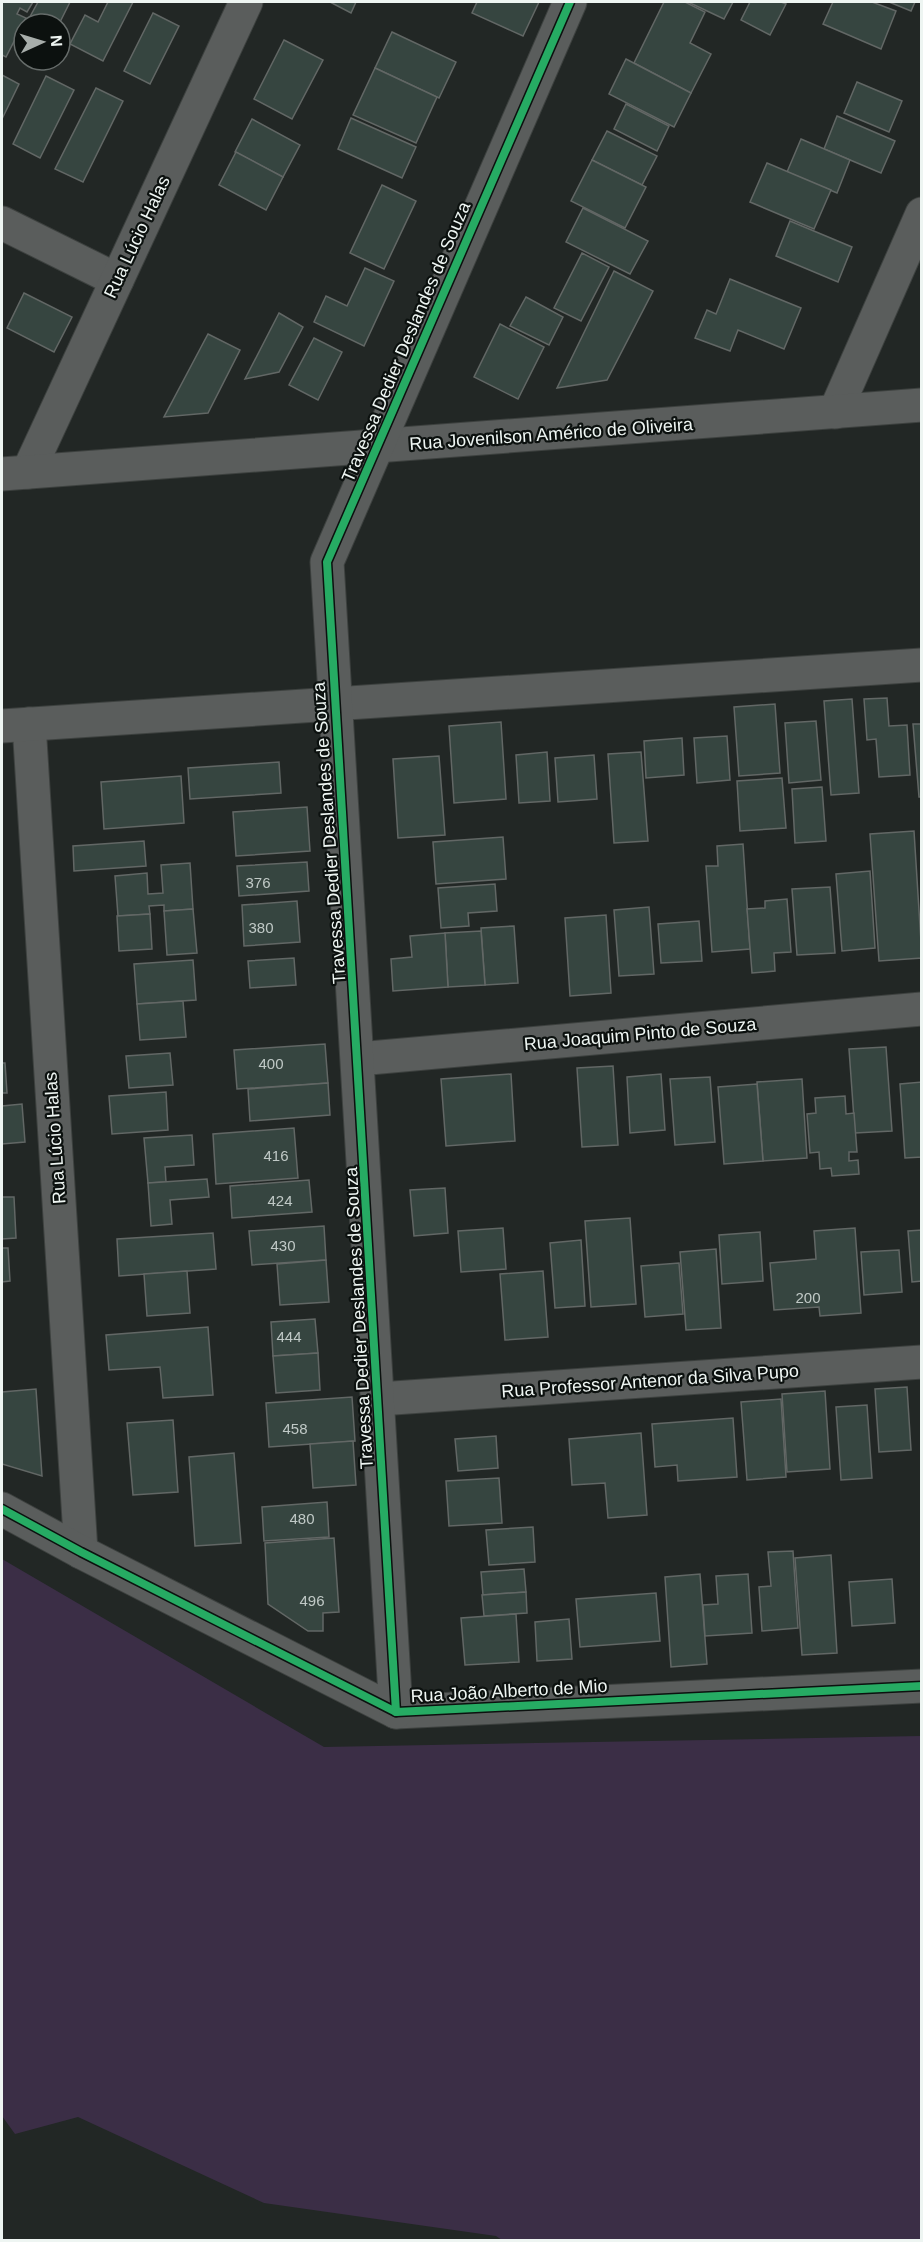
<svg xmlns="http://www.w3.org/2000/svg" width="923" height="2242" font-family="Helvetica,sans-serif">
<style>
.green{fill:#3b2e46}
.building{fill:#364540;stroke:#626765;stroke-width:1.5}
.lines{fill:none;stroke-linecap:round;stroke-linejoin:round}
.minor-casing{stroke:#3d413f;stroke-width:35}
.minor{stroke:#5a5d5c;stroke-width:33}
.cycleway-casing{stroke:#0c110f;stroke-width:11}
.cycleway{stroke:#26ab63;stroke-width:8}
.labels{text-anchor:middle;dominant-baseline:central;stroke-width:4.5;stroke-linejoin:round;paint-order:stroke}
.number-label{font-size:15px;fill:#c0c9c6}
.street-label{font-size:18px;fill:#eef5f2;stroke:#0c110f}
</style>
<rect width="100%" height="100%" fill="#222725"/>
<path class="green" d="M2,1559L324,1747L921,1736V2240H502L496,2236L264,2203L78,2117L15,2134L2,2116Z"/>
<g class="building">
<path d="M2,2H33L27,12L20,8L17,14L26,18L6,57L2,55Z"/>
<path d="M38,2H70L59,24H26Z"/>
<path d="M108,2H133L103,61L70,44L85,15L98,22Z"/>
<path d="M330,2H356L351,13Z"/>
<path d="M477,2H539L523,36L472,13Z"/>
<path d="M664,2H685L705,12L690,43L711,54L691,93L634,63Z"/>
<path d="M688,2H733L724,19Z"/>
<path d="M750,2H781L786,4L770,35L741,20Z"/>
<path d="M833,2H872L896,11L881,49L823,24Z"/>
<path d="M889,2H915L911,11Z"/>
<path d="M153,13L179,26L150,84L124,71Z"/>
<path d="M392,32L456,62L439,98L375,68Z"/>
<path d="M284,40L323,60L292,119L254,99Z"/>
<path d="M626,59L691,93L674,127L609,94Z"/>
<path d="M375,68L437,97L416,143L353,115Z"/>
<path d="M2,75L19,84L2,119Z"/>
<path d="M46,76L74,90L40,158L13,144Z"/>
<path d="M857,82L902,101L889,132L844,113Z"/>
<path d="M96,88L123,101L83,182L55,169Z"/>
<path d="M626,104L669,126L657,151L614,129Z"/>
<path d="M837,116L895,141L881,173L824,149Z"/>
<path d="M351,118L416,147L402,178L338,149Z"/>
<path d="M252,119L300,145L283,177L235,152Z"/>
<path d="M607,131L657,156L642,185L592,160Z"/>
<path d="M801,139L850,160L837,193L787,172Z"/>
<path d="M236,152L283,177L266,210L219,185Z"/>
<path d="M592,160L646,187L625,228L571,201Z"/>
<path d="M767,163L831,190L814,229L750,202Z"/>
<path d="M382,185L416,201L384,269L350,253Z"/>
<path d="M583,208L648,241L630,274L566,242Z"/>
<path d="M790,221L852,247L838,282L776,256Z"/>
<path d="M582,253L609,267L581,321L554,308Z"/>
<path d="M365,268L394,281L364,346L314,322L326,296L347,306Z"/>
<path d="M614,271L653,291L607,380L557,388Z"/>
<path d="M730,279L801,308L784,349L738,330L730,351L695,338L707,310L716,314Z"/>
<path d="M24,293L72,317L54,352L7,328Z"/>
<path d="M526,297L563,317L549,345L510,326Z"/>
<path d="M279,313L303,327L279,372L245,379Z"/>
<path d="M500,324L544,347L518,399L474,377Z"/>
<path d="M208,334L240,350L208,413L164,417Z"/>
<path d="M314,338L342,352L318,400L289,385Z"/>
<path d="M887,698L889,726L907,725L910,775L879,777L876,739L867,740L864,699Z"/>
<path d="M852,699L859,793L831,795L824,701Z"/>
<path d="M775,704L780,773L739,776L734,707Z"/>
<path d="M816,721L821,780L789,783L785,723Z"/>
<path d="M501,722L506,799L454,803L449,726Z"/>
<path d="M913,724H922V797H919Z"/>
<path d="M727,736L730,780L697,783L694,738Z"/>
<path d="M682,738L684,775L646,778L644,741Z"/>
<path d="M547,752L550,801L519,803L516,755Z"/>
<path d="M641,752L648,841L614,843L608,754Z"/>
<path d="M594,755L597,799L558,802L555,758Z"/>
<path d="M439,756L445,835L398,838L393,759Z"/>
<path d="M279,762L281,793L190,799L188,768Z"/>
<path d="M181,776L184,823L104,829L101,782Z"/>
<path d="M782,778L786,828L740,831L737,781Z"/>
<path d="M822,787L826,841L795,843L792,789Z"/>
<path d="M307,807L310,851L236,856L233,812Z"/>
<path d="M914,831L922,958L879,961L870,834Z"/>
<path d="M503,837L506,879L436,884L433,842Z"/>
<path d="M144,841L146,866L74,871L73,846Z"/>
<path d="M743,844L750,949L712,952L706,866H718L717,846Z"/>
<path d="M307,862L309,891L239,896L237,866Z"/>
<path d="M190,863L193,909L164,911V905L149,906L150,914L118,916L115,876L147,873L148,894L163,893L161,865Z"/>
<path d="M870,871L875,948L842,951L836,874Z"/>
<path d="M495,884L497,911L468,913L469,926L441,928L438,888Z"/>
<path d="M830,887L835,953L797,955L792,889Z"/>
<path d="M787,899L791,952L774,953L775,971L752,973L747,909L765,908V901Z"/>
<path d="M297,901L300,942L244,946L242,905Z"/>
<path d="M649,907L654,974L619,976L614,910Z"/>
<path d="M193,909L197,953L167,955L164,911Z"/>
<path d="M150,914L152,949L119,951L117,916Z"/>
<path d="M606,915L611,993L570,996L565,918Z"/>
<path d="M699,921L702,961L661,963L658,924Z"/>
<path d="M514,926L518,983L485,985L481,928Z"/>
<path d="M481,931L485,985L448,987L445,933Z"/>
<path d="M445,933L448,987L393,991L391,959L412,957L410,936Z"/>
<path d="M294,958L296,985L250,988L248,961Z"/>
<path d="M193,960L196,1000L137,1004L134,964Z"/>
<path d="M183,1001L186,1037L140,1040L137,1004Z"/>
<path d="M325,1044L328,1083L237,1089L234,1050Z"/>
<path d="M886,1047L892,1131L855,1133L849,1049Z"/>
<path d="M170,1053L173,1085L129,1088L126,1056Z"/>
<path d="M2,1063H5L7,1093H2Z"/>
<path d="M613,1066L618,1145L582,1147L577,1068Z"/>
<path d="M511,1074L515,1141L446,1146L441,1079Z"/>
<path d="M661,1074L665,1130L630,1133L627,1077Z"/>
<path d="M710,1077L715,1142L675,1145L670,1079Z"/>
<path d="M802,1079L807,1158L763,1161L757,1082Z"/>
<path d="M922,1082V1157L905,1158L900,1084Z"/>
<path d="M328,1083L330,1115L250,1121L248,1089Z"/>
<path d="M757,1084L763,1161L724,1164L718,1087Z"/>
<path d="M166,1092L168,1130L112,1134L109,1096Z"/>
<path d="M845,1096L846,1114L854,1113L857,1152H849V1161L858,1160L859,1174L832,1176L831,1168L820,1169L819,1152L810,1153L807,1114L816,1113L815,1098Z"/>
<path d="M22,1104L25,1142L2,1144V1106Z"/>
<path d="M294,1128L298,1178L216,1184L213,1134Z"/>
<path d="M192,1135L194,1165L165,1167L166,1182L148,1183L144,1138Z"/>
<path d="M207,1179L209,1197L170,1200L172,1224L151,1226L148,1183Z"/>
<path d="M309,1180L312,1212L232,1218L230,1186Z"/>
<path d="M445,1188L448,1233L414,1236L410,1190Z"/>
<path d="M2,1197H14L16,1238L2,1239Z"/>
<path d="M630,1218L636,1304L591,1307L585,1221Z"/>
<path d="M324,1226L326,1260L252,1265L249,1231Z"/>
<path d="M503,1228L506,1269L461,1272L458,1231Z"/>
<path d="M855,1228L861,1313L820,1316L819,1307L774,1310L770,1263L816,1259L814,1231Z"/>
<path d="M922,1230V1281L912,1282L908,1231Z"/>
<path d="M760,1232L763,1281L722,1284L719,1235Z"/>
<path d="M213,1233L216,1269L119,1276L117,1239Z"/>
<path d="M581,1240L585,1306L555,1308L550,1243Z"/>
<path d="M2,1248H8L10,1281L2,1282Z"/>
<path d="M716,1249L721,1328L686,1330L680,1252Z"/>
<path d="M899,1250L902,1292L864,1295L861,1252Z"/>
<path d="M326,1260L329,1302L280,1305L277,1264Z"/>
<path d="M679,1263L683,1314L645,1317L641,1266Z"/>
<path d="M187,1271L190,1313L147,1316L144,1274Z"/>
<path d="M543,1271L548,1337L505,1340L500,1274Z"/>
<path d="M315,1319L318,1353L273,1356L271,1322Z"/>
<path d="M208,1327L213,1395L163,1398L160,1367L109,1370L106,1335Z"/>
<path d="M318,1353L320,1390L276,1393L273,1356Z"/>
<path d="M907,1387L911,1450L879,1452L875,1389Z"/>
<path d="M36,1389L42,1476L2,1464V1392Z"/>
<path d="M825,1391L830,1469L787,1472L782,1394Z"/>
<path d="M352,1397L355,1441L269,1447L266,1403Z"/>
<path d="M781,1399L786,1477L747,1480L741,1402Z"/>
<path d="M867,1405L872,1478L841,1480L836,1407Z"/>
<path d="M733,1418L737,1477L678,1481L677,1465L655,1467L652,1424Z"/>
<path d="M173,1420L178,1492L133,1495L127,1423Z"/>
<path d="M641,1433L647,1515L608,1518L605,1483L572,1485L569,1439Z"/>
<path d="M496,1436L498,1468L458,1471L455,1439Z"/>
<path d="M353,1441L356,1485L313,1488L310,1444Z"/>
<path d="M234,1453L241,1543L195,1546L189,1457Z"/>
<path d="M499,1478L502,1523L449,1526L446,1481Z"/>
<path d="M327,1502L329,1537L264,1541L262,1507Z"/>
<path d="M533,1527L535,1562L489,1565L486,1530Z"/>
<path d="M334,1538L339,1612L323,1613V1631H308L268,1604L265,1543Z"/>
<path d="M793,1551L798,1628L762,1631L759,1587L771,1586L768,1552Z"/>
<path d="M831,1555L837,1653L802,1655L795,1558Z"/>
<path d="M524,1569L526,1592L483,1595L481,1572Z"/>
<path d="M700,1574L707,1664L671,1667L665,1577Z"/>
<path d="M748,1574L752,1633L705,1636L703,1605L718,1604L716,1576Z"/>
<path d="M892,1579L895,1623L852,1626L849,1582Z"/>
<path d="M526,1592L527,1613L484,1616L482,1595Z"/>
<path d="M656,1593L660,1641L580,1647L576,1599Z"/>
<path d="M516,1614L519,1662L465,1665L461,1618Z"/>
<path d="M569,1619L572,1659L537,1661L535,1622Z"/>
</g>
<g class="lines">
<defs>
<g id="minor">
<path d="M2,223L117,280"/>
<path d="M835,412L922,214"/>
<path d="M28,472L246,2"/>
<path d="M2,474L922,405"/>
<path d="M29,724L81,1552"/>
<path d="M2,726L922,665"/>
<path d="M358,1059L922,1009"/>
<path d="M379,1399L922,1362"/>
<path d="M2,1509L81,1552L396,1712L922,1686"/>
<path d="M396,1712L327,562L570,2"/>
</g>
</defs>
<use href="#minor" class="minor-casing"/>
<use href="#minor" class="minor"/>
<defs>
<g id="cycleway">
<path d="M2,1509L81,1552L396,1712L922,1686"/>
<path d="M396,1712L327,562L570,2"/>
</g>
</defs>
<use href="#cycleway" class="cycleway-casing"/>
<use href="#cycleway" class="cycleway"/>
</g>
<g class="labels">
<g class="number-label">
<text x="258" y="882">376</text>
<text x="261" y="927">380</text>
<text x="271" y="1063">400</text>
<text x="276" y="1155">416</text>
<text x="280" y="1200">424</text>
<text x="283" y="1245">430</text>
<text x="808" y="1297">200</text>
<text x="289" y="1336">444</text>
<text x="295" y="1428">458</text>
<text x="302" y="1518">480</text>
<text x="312" y="1600">496</text>
</g>
<g class="street-label">
<text transform="translate(137 237) rotate(-65)">Rua Lúcio Halas</text>
<text transform="translate(406 342) rotate(-67)">Travessa Dedier Deslandes de Souza</text>
<text transform="translate(551 434) rotate(-4)">Rua Jovenilson Américo de Oliveira</text>
<text transform="translate(329 833) rotate(-94)">Travessa Dedier Deslandes de Souza</text>
<text transform="translate(640 1034) rotate(-5)">Rua Joaquim Pinto de Souza</text>
<text transform="translate(55 1138) rotate(-94)">Rua Lúcio Halas</text>
<text transform="translate(359 1318) rotate(-93)">Travessa Dedier Deslandes de Souza</text>
<text transform="translate(650 1381) rotate(-4)">Rua Professor Antenor da Silva Pupo</text>
<text transform="translate(509 1691) rotate(-3)">Rua João Alberto de Mio</text>
</g>
</g>
<rect width="923" height="2242" fill="none" stroke="#eef5f2" stroke-width="6"/>
<g transform="translate(42 42) rotate(86)"><circle r="28" fill="#0c110f" stroke="#666c6a" stroke-width="1.5"/>
<path d="M0-4.5L10 22L0 15L-10 22Z" fill="#a7adaa"/>
<text y="-9" font-size="16" font-weight="bold" text-anchor="middle" fill="#eef5f2">N</text>
</g>
</svg>
